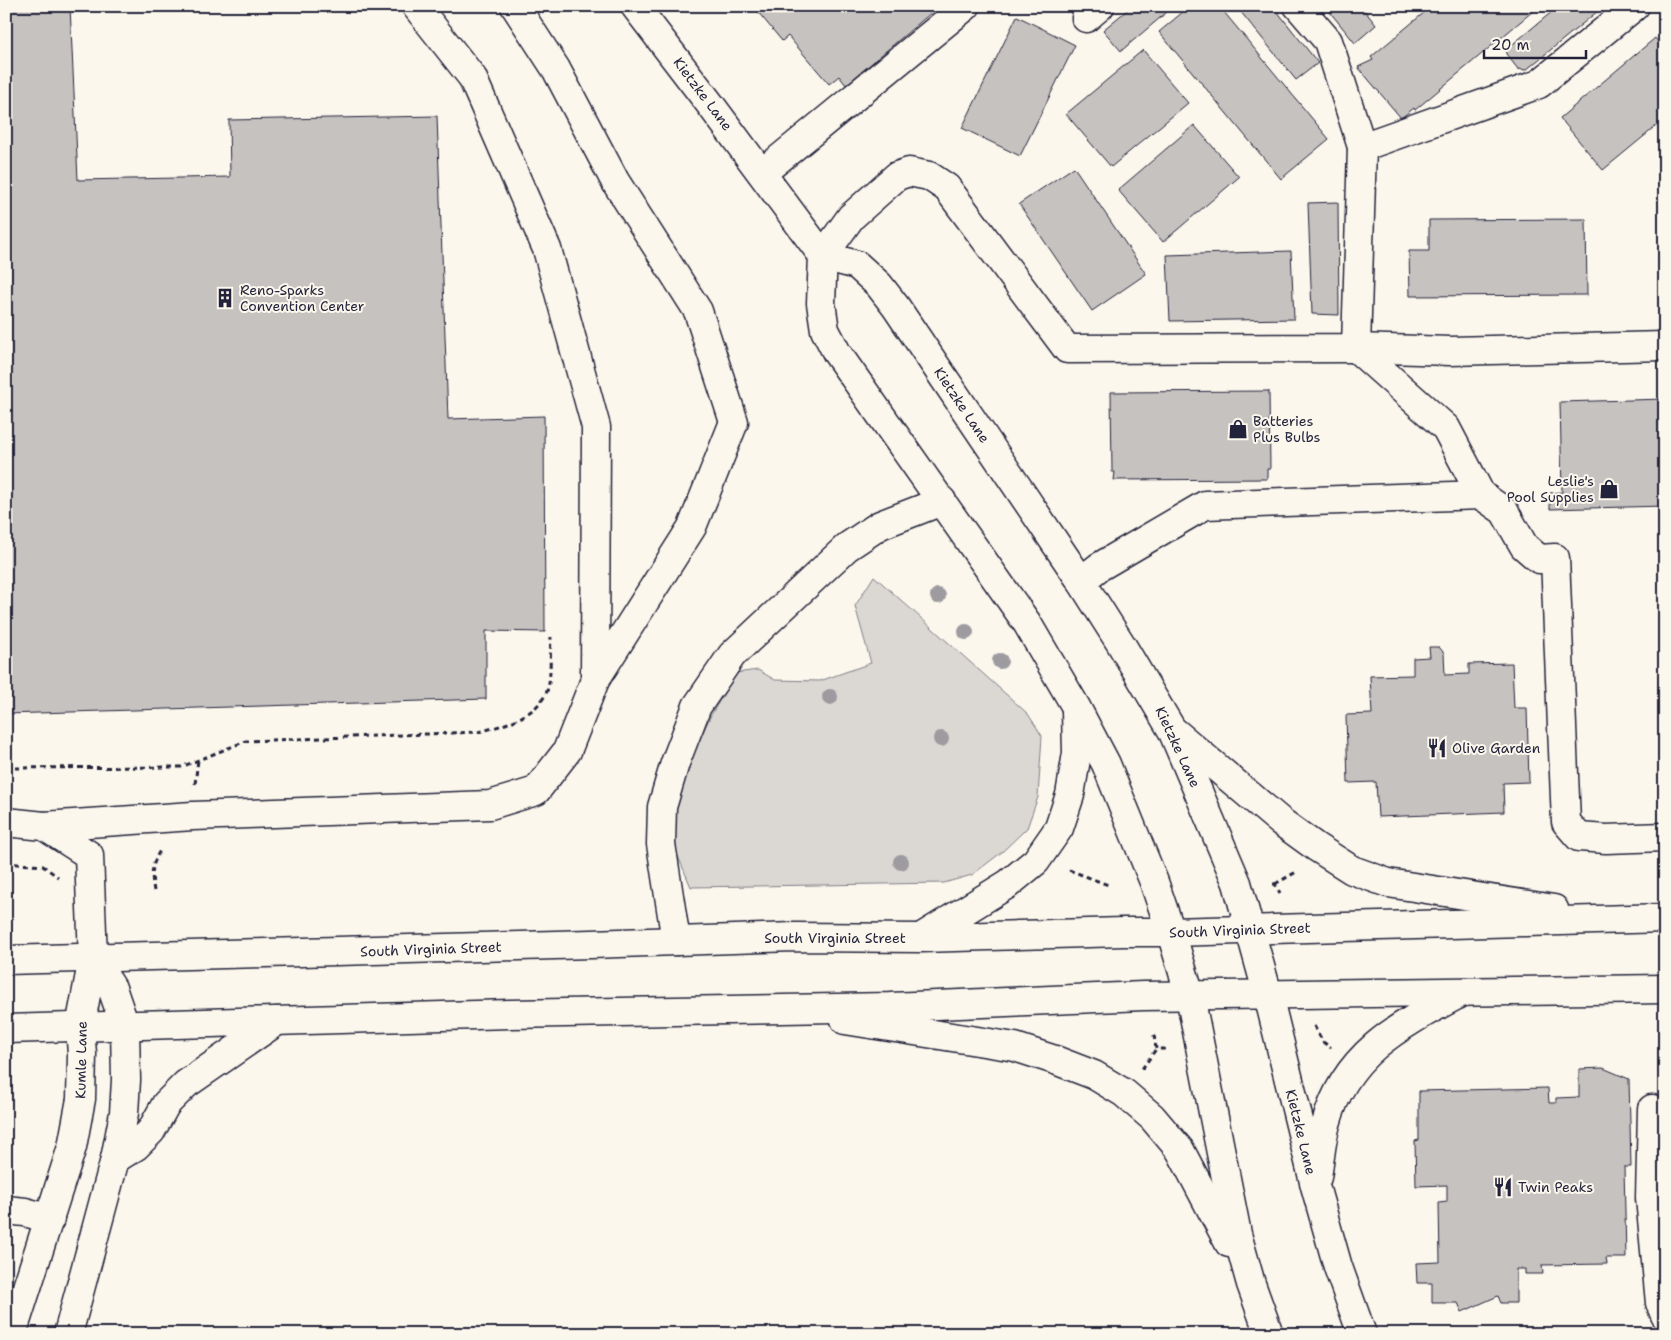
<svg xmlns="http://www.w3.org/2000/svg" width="1671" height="1340" font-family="'Shantell Sans',sans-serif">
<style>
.green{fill:#dbd8d3;stroke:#7e7d87}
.building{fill:#c6c2c0;stroke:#22223b}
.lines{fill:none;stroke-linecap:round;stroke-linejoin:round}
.minor-casing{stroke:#22223b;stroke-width:31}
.major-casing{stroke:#22223b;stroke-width:31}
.path{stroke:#22223b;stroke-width:3;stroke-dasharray:5 4;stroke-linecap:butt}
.minor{stroke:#fbf7ec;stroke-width:28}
.major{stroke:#fbf7ec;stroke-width:28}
.tree{fill:#9d9ba0}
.labels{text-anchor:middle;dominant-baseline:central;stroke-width:4;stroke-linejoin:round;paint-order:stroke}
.street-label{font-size:14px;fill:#22223b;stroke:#fbf7ec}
.poi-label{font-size:14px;fill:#22223b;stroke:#fbf7ec;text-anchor:start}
</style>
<rect width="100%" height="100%" fill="#fbf7ec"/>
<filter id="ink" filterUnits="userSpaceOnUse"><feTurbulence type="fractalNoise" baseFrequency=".02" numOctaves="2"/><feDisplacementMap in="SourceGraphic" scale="10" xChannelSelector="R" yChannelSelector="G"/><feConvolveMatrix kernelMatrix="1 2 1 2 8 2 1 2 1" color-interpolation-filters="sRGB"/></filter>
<g filter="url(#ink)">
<path class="green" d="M874,576L1028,714L1042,736L1038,797L1027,828L1002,852L972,875L944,883L691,887L675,849L674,813L686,769L711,715L736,673L758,670L775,680L820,681L871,663L855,606Z"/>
<g class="building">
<path d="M6,6H70L78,180L230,177L229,120L437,116L448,419L544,416L545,632L486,631V699L6,714Z"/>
<path d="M753,6H939L846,85L839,76L829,84L788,36L782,41Z"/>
<path d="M1132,6H1174L1121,51L1103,30Z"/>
<path d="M1190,6H1219L1329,139L1281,179L1159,32Z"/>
<path d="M1236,6H1273L1318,63L1296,80Z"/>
<path d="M1325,6H1361L1376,25L1355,43Z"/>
<path d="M1432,6H1539L1415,110L1414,108L1401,118L1358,67L1373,60L1371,57Z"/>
<path d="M1559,6H1604L1526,70L1518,69L1506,54L1508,48Z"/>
<path d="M1017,16L1075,45L1020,156L962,128Z"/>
<path d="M1655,38L1665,50V119L1603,170L1560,118Z"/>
<path d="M1143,50L1188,103L1111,167L1066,114Z"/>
<path d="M1194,125L1239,177L1163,242L1118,190Z"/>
<path d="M1074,167L1146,274L1092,311L1019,204Z"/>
<path d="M1338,202L1339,315L1312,314L1308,203Z"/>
<path d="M1586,219L1587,295L1410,296L1409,251H1429V220Z"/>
<path d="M1291,251L1294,319L1170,321L1167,255Z"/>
<path d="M1269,391L1270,469H1267V479L1114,480L1115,472H1112L1111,392Z"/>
<path d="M1665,399V506L1550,509V493L1562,492L1560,402Z"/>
<path d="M1429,647H1439L1444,653L1445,675L1469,674V664L1512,663L1514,708H1527L1529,782L1503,783L1504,812L1378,817L1376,782L1348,783L1346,715L1372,714L1370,676L1413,675V658L1430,657Z"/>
<path d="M1603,1068L1629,1079L1631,1167H1624L1626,1258H1606L1607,1264L1542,1265L1543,1274H1525V1269H1516V1303H1501L1498,1296L1462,1312L1458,1303H1432V1283H1417L1416,1263L1440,1262L1439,1203L1447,1202V1185L1416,1186L1415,1141L1419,1140V1091L1548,1088L1549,1103H1556V1098L1579,1097V1069Z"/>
</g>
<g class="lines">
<defs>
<g id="minor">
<path d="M515,6L556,69L615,181L698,311L734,422L692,527L595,680"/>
<path d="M1086,18L1100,6"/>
<path d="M1362,147L1539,84L1635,6"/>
<path d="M762,173L966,6"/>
<path d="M823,256L851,217L897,176L909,172L929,176L947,188L1067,349L1356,348L1362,147L1328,41L1298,6"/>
<path d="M1356,348L1450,351L1665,346"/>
<path d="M1356,348L1446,428L1481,495"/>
<path d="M1081,581L1099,567L1205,505L1481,495L1504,511L1524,546L1539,559L1555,558L1566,822L1579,837L1606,839L1665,837"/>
<path d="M6,822L44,826L89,855L93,958L80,1027L82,1054L81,1099L72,1147L12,1334"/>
<path d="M44,826L193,816L490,805L536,791L567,751L595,680L596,427L547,249L472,77L416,6"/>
<path d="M676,941L661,844L662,807L675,763L697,706L732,655L847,547L880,525L942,501"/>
<path d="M1652,1109L1650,1198L1660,1303L1665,1315"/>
<path d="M6,1210L25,1212L50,1219"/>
<path d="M68,1334L115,1159L124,1113L126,1080L125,1026L112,988L93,958"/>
</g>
<g id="major">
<path d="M635,6L710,104L823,256L821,303L825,330L837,353L1027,623L1076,707L1106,764L1154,882L1171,932L1190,996L1237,1234L1251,1284L1269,1334"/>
<path d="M823,256L857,265L879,285L896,307L1081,581L1121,644L1172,730L1237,883L1268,995L1315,1186L1338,1267L1362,1334"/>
<path d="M1176,733L1280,821L1316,847L1352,870L1388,883L1554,909"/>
<path d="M922,937L1008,884L1036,861L1059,828L1070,795L1077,753L1076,711"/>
<path d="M6,960L591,944L795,937L921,938L1123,932H1171L1665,918"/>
<path d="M845,1020L1015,1047L1055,1060L1094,1075L1124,1093L1152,1117L1180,1150L1229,1243"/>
<path d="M6,1029L510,1014L890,1007L1143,996L1665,989"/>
<path d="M115,1159L136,1146L151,1131L166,1104L186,1084L277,1021"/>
<path d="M1317,1177C1320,1160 1321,1141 1326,1124C1345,1053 1399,1026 1459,994"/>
</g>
</defs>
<use href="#minor" class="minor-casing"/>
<use href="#major" class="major-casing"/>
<g class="path">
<path d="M6,768L181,767L246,741L478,732C502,726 540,716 548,688C551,677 550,650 551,637"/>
<path d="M195,784L198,760"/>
<path d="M6,863L43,866L58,877"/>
<path d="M1069,870L1111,886"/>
<path d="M1273,884H1275L1280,893"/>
<path d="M1275,884L1298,871"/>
<path d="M154,891C151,873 151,865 161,849"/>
<path d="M1314,1026L1323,1042L1331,1048"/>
<path d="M1154,1035L1156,1049H1168"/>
<path d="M1142,1069L1156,1049"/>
</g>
<use href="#minor" class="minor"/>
<use href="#major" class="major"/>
</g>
<g class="tree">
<circle cx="938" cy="596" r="8"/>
<circle cx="966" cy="632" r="8"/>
<circle cx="1000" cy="661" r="8"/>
<circle cx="830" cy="697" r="8"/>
<circle cx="941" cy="739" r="8"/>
<circle cx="901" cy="862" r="8"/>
</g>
</g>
<defs>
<symbol id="building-bare" viewBox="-9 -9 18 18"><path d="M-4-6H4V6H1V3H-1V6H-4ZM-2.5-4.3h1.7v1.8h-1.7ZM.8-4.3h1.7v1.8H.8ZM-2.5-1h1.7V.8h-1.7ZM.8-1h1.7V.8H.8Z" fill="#22223b" stroke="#fbf7ec" stroke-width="2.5" paint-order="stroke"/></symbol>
<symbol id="shop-bare" viewBox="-9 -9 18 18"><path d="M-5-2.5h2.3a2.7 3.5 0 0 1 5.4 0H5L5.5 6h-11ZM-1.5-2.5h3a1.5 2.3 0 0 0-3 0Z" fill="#22223b" stroke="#fbf7ec" stroke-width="2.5" paint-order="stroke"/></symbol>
<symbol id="restaurant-bare" viewBox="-9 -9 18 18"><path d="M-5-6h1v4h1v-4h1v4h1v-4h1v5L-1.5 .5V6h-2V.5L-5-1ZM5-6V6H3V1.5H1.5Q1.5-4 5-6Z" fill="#22223b" stroke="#fbf7ec" stroke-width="2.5" paint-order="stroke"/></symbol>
</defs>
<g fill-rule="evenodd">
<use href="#building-bare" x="211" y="284" width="28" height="28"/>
<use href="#shop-bare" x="1224" y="415" width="28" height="28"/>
<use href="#shop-bare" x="1595" y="475" width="28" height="28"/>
<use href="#restaurant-bare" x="1423" y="734" width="28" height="28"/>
<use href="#restaurant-bare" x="1489" y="1173" width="28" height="28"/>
</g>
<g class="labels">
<g class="street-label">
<text transform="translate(703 94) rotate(53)">Kietzke Lane</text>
<text transform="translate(962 405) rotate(56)">Kietzke Lane</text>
<text transform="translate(1178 747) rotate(65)">Kietzke Lane</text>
<text transform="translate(1240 930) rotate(-2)">South Virginia Street</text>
<text x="835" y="938">South Virginia Street</text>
<text transform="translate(431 949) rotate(-2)">South Virginia Street</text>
<text transform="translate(81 1060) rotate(-89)">Kumle Lane</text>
<text transform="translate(1301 1132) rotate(76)">Kietzke Lane</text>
</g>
<g class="poi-label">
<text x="240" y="290">Reno-Sparks<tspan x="240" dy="16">Convention Center</tspan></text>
<text x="1253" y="421">Batteries<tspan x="1253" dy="16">Plus Bulbs</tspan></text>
<text x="1594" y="481" text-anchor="end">Leslie's<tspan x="1594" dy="16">Pool Supplies</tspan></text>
<text x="1452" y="748">Olive Garden</text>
<text x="1518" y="1187">Twin Peaks</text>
</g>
</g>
<rect width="1671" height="1340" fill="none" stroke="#fbf7ec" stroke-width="25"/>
<rect x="12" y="12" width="1646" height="1315" fill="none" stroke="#22223b" stroke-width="2" filter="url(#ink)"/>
<path d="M1484 50v8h102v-8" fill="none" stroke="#22223b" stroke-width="2.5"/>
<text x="1491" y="50" font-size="15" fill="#22223b" stroke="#fbf7ec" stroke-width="4" paint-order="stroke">20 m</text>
</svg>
